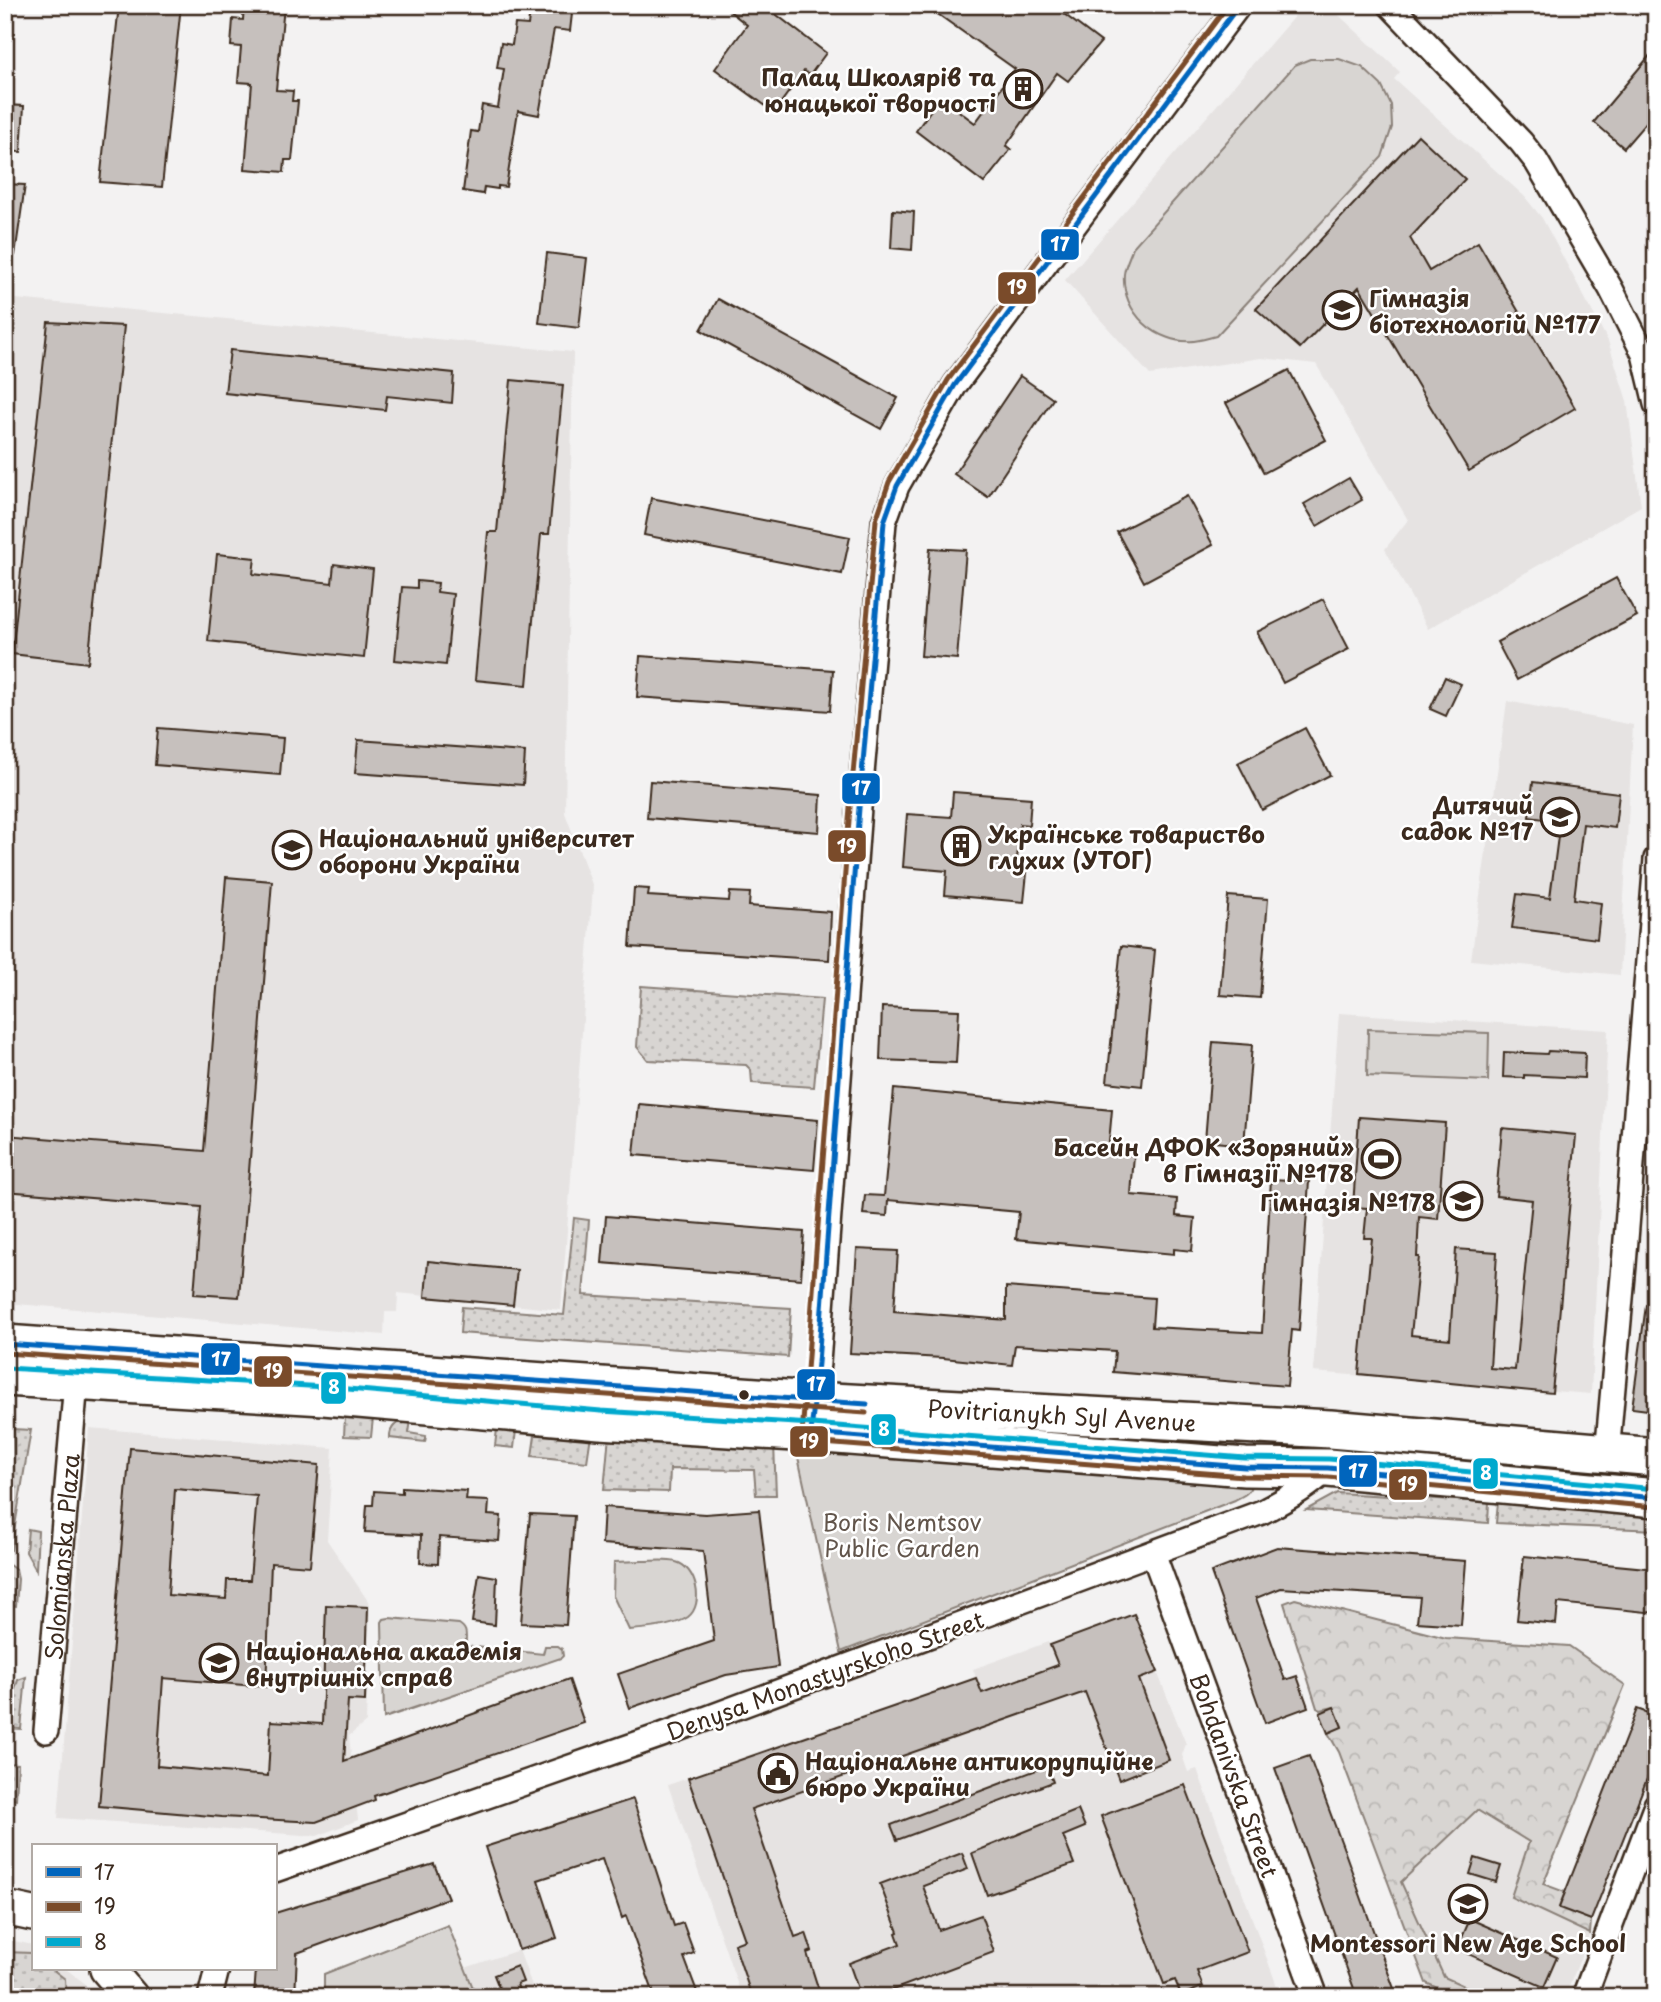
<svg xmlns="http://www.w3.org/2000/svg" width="1661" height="2002" font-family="'Playpen Sans',sans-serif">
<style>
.built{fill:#e6e3e2}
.grass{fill:url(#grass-dots);stroke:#8a8078;stroke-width:2}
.forest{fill:url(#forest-crowns);stroke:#8a8078;stroke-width:2}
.green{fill:#d8d5d2;stroke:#8a8078;stroke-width:2}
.building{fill:#c6c0bd;stroke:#3b2a1e;stroke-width:2;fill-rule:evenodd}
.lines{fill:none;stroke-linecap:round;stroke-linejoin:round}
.street-casing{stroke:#3b2a1e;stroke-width:28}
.secondary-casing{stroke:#3b2a1e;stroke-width:38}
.primary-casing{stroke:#3b2a1e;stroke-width:42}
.street{stroke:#fff;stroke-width:23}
.secondary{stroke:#fff;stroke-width:33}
.primary{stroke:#fff;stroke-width:37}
.bus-1-casing{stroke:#fff;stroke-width:10}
.bus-2-casing{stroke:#fff;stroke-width:10}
.bus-3-casing{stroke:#fff;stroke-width:10}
.bus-1{stroke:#0065bd;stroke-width:5}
.bus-2{stroke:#7a4b2a;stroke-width:5}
.bus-3{stroke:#00a9ce;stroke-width:5}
.bus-dot{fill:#3b2a1e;stroke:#fff;stroke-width:2.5}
.labels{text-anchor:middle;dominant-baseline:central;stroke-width:5;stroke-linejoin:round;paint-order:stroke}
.poi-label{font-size:23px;font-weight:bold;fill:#3b2a1e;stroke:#fff;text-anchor:start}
.street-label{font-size:23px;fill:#3b2a1e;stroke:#fff}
.park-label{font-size:23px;fill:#62554b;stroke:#fff}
.line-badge{stroke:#fff;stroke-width:2.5}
.badge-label{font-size:19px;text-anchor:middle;font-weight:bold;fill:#fff}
</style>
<defs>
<pattern id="grass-dots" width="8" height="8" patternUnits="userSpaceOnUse" patternTransform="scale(1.75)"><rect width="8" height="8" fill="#d8d5d2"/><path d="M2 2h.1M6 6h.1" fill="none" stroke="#bab7b4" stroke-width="1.8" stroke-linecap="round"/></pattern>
<pattern id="forest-crowns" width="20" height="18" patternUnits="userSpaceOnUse" patternTransform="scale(1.75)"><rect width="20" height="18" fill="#d8d5d2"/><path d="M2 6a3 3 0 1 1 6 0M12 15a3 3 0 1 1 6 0" fill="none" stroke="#bab7b4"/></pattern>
</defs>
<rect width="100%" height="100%" fill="#f3f2f2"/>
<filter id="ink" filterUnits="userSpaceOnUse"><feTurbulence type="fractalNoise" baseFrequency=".0143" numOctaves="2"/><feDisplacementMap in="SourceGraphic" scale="14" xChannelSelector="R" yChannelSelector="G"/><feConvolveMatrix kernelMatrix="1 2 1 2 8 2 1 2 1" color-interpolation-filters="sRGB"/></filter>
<g filter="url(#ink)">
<g class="built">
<path d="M1304,5H1328L1400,72L1394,79L1524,196L1542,218L1608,341L1627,401L1641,506L1428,629L1385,549L1408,520L1316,364L1261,358L1150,375L1065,280Z"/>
<path d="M5,298L573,352L565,813L593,887L561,1310L398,1293L397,1312H385L384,1335L5,1303Z"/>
<path d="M1507,701L1633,725L1620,975L1471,960Z"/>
<path d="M1339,1013L1608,1030L1591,1394L1313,1372Z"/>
<path d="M89,1428L333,1448L327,1540L370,1604L366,1722L349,1736L358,1820L317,1836L58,1818Z"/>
<path d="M1134,1614L1186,1744L1182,1755L1188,1772L1197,1769L1281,1997H742L668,1785L976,1678L973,1669L1048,1642L1050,1645Z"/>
<path d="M1477,1810L1529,1842L1511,1897L1590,1934L1565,1997H1489L1444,1977L1401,1881Z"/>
<path d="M5,1939L33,1945V1969H66L83,1982L96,1997H5Z"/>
<path d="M519,1950L536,1997H450L473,1988L465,1968Z"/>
</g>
<g class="grass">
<path d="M641,986L822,999L814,1087L752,1083L751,1070L746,1065L648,1060L637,1047Z"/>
<path d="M574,1218L589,1220L583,1295L791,1308L788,1357L460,1333L462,1307L564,1315Z"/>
<path d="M345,1416L373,1418L371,1437L344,1436Z"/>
<path d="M411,1420L409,1433L426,1436L425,1442L390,1438C389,1425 399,1421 411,1420Z"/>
<path d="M12,1429L31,1430L11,1550L5,1553V1516Z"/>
<path d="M497,1429L516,1430L514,1448L495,1446Z"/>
<path d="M536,1429L591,1435L587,1462L532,1456Z"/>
<path d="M609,1435L774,1444L776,1495H756L754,1470L670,1469L669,1492L604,1490Z"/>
<path d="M1337,1493L1489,1502L1488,1523L1306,1510Z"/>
<path d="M1498,1502L1656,1512V1530L1496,1523Z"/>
<path d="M28,1529L38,1531L36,1570L26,1552Z"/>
<path d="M5,1562L16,1570L18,1579L16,1606L5,1605Z"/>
<path d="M26,1677L21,1729L5,1728V1701L14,1692L18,1680Z"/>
<path d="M5,1763L18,1764L16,1799L5,1798Z"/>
<path d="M5,1952L32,1953L33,1954V1969H52L65,1979L66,1997L5,1996Z"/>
</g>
<path class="forest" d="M1295,1599L1446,1638L1569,1646L1625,1685L1543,1884L1565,1892L1559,1907L1591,1920L1590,1934L1511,1897L1529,1842L1477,1810L1401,1882L1444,1977L1489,1997H1458L1426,1983L1339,1752L1328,1733L1342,1726L1334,1707L1321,1710L1317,1708L1284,1603Z"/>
<g class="green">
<path d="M1339,59L1362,67L1381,85L1391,105L1392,127L1382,157L1216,336C1209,338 1202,340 1194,341C1157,345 1121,312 1124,274C1125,265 1130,256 1133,247L1295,65L1310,59Z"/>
<path d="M1368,1029L1489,1033L1488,1081L1367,1076Z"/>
<path d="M796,1448L1252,1481C1251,1493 1244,1495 1235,1500L841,1652Z"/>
<path d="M643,1561C653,1561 666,1559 676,1562C696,1567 705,1604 688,1617C674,1627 645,1629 629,1630L613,1596L614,1562Z"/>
<path d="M389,1618L459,1624C469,1630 465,1637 466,1646L543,1654L545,1646H558L562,1649L563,1656L561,1658L384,1718L382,1622L384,1619Z"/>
<path d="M448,1925L473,1988L450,1997H324V1974Z"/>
</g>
<g class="building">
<path d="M119,5H181L162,187L100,182Z"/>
<path d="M244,5L284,6L276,90L293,91L292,101H298L292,160H285L284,172L245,169L252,83L238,82L241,47L231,46L233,19L243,20Z"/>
<path d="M531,5H573L570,31L554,29L539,115L518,111L506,187L498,186V189L484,187L483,194L463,191L471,131L478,132L482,105L498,108L504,69L497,68L501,43L512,45L515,24L528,25Z"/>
<path d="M722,5H764L826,53L810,75L804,71L774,112L715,69L747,25Z"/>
<path d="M925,5H1052L1101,42L1068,81L1057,73L1006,146L1011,149L984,183L916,131L940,97L975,123L1015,69Z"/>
<path d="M1656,48V111L1624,148L1594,122Z"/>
<path d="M5,105L24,106L21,152L5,151Z"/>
<path d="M1418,135L1465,179L1410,238L1429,271L1478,242L1575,408L1469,471L1359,287L1300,348L1256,309Z"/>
<path d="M5,184L25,185L15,255H5Z"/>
<path d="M893,210L914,212L912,250L891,248Z"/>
<path d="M547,253L587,258L579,328L539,323Z"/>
<path d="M718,299L898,398L881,429L701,330Z"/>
<path d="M48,322L124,326L88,663L12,654Z"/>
<path d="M230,350L454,373L452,403L387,396L385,410L225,393Z"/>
<path d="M1289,370L1326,440L1264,473L1226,403Z"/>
<path d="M1020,376L1053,399L988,497L954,474Z"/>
<path d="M511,380L563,385L549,534H541L527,685L475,680L488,532H497Z"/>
<path d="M1349,478L1362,500L1317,526L1304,504Z"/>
<path d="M1187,496L1213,545L1144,582L1117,532Z"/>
<path d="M651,498L850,537L842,574L644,535Z"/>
<path d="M930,548L966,550L957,659L921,656Z"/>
<path d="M217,554L255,558L253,574L332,583L334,564L373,569L364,658L208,641Z"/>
<path d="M1616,578L1637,616L1517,680L1497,642Z"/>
<path d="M417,581L438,583L437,592L453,594L446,665L395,660L402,587L417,588Z"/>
<path d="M1323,599L1349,649L1283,683L1257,632Z"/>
<path d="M640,656L833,670L830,711L637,697Z"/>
<path d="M1445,677L1461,684L1446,716L1430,709Z"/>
<path d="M158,728L283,738L280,775L155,765Z"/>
<path d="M1305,728L1330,775L1262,810L1238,763Z"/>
<path d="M358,740L525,752L523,785L355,773Z"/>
<path d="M650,781L821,795L819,832L647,818Z"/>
<path d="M1533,782L1619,793L1615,828L1583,824L1574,899L1601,903L1597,939L1512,928L1517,894L1550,898L1560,821L1529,817Z"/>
<path d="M953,792L1031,798L1029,825L1020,824L1016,872L1027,873L1024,902L945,895L947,871L903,867L907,814L951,817Z"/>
<path d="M226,877L272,881L239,1297L194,1294L201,1207L5,1191V1135L204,1151Z"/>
<path d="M634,888L649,889L648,896L729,901L730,892L750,893L749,906L831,912L829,960L630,947Z"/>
<path d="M1228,896L1268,899L1260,998L1220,995Z"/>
<path d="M1121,946L1155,950L1142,1086L1107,1082Z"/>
<path d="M882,1007L959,1010L956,1063L880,1060Z"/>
<path d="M1213,1042L1252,1045L1244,1145L1205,1141Z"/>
<path d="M1548,1051L1585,1053L1584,1078L1524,1075V1078L1503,1077L1504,1052L1547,1054Z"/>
<path d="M894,1089L1112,1110L1108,1153L1134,1155L1131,1195L1177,1199L1176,1216L1195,1218L1192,1251L1174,1249V1254L1016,1239L1019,1212L888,1200L887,1216L863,1214L865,1195L884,1196Z"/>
<path d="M639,1104L818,1120L814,1170L634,1155Z"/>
<path d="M1359,1117L1445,1123L1438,1219L1419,1217L1417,1257H1419L1411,1335L1450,1339L1456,1249L1497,1252L1490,1368L1515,1370L1532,1200L1496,1196L1502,1128L1576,1135L1552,1393L1359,1374L1372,1238H1364L1367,1208L1353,1207Z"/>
<path d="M1271,1179L1309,1181L1299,1331L1292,1330L1287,1386L1113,1372L1115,1351L1015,1345L1012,1365L943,1358L850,1353L857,1249L898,1251L894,1311L1006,1320V1287L1154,1298L1152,1327L1262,1333Z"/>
<path d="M606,1216L804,1232L801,1279L602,1263Z"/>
<path d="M428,1261L517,1270L513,1305L425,1297Z"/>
<path d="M1646,1305L1656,1306V1411L1632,1408Z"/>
<path d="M130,1448L319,1465L310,1566L271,1563L266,1687L163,1678L157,1766L268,1776L271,1721L322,1724L326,1605L368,1607L365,1701L348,1700L344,1761L569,1679L584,1723L374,1796L375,1800L316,1822L222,1817L99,1806ZM175,1489L257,1496L250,1580H227L226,1599L168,1595Z"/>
<path d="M402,1487L467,1491L466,1500L489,1501L488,1515L501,1516L499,1541L439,1537L438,1564L420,1563L421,1535L365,1532L367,1505H373L374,1491L402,1493Z"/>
<path d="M604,1507L705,1514L759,1510L778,1667L726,1675L630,1708L618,1674L714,1641L703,1551L602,1544Z"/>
<path d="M530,1514L574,1516L566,1625L521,1623Z"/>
<path d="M1277,1547L1466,1561L1461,1625L1417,1622L1420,1597L1281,1588L1256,1598L1285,1680L1297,1676L1308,1707L1265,1723L1211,1572Z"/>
<path d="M1524,1556L1656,1569V1613L1558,1603L1556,1624L1517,1620Z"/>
<path d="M479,1574L497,1577L495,1625L472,1622Z"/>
<path d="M1134,1614L1158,1672L1139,1679L1169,1760L1119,1780L1085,1692L751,1809L795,1937L806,1933L812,1951L807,1953L821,1997H752L734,1944L745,1940L688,1778L976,1678L982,1693L1058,1665L1050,1645Z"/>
<path d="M1334,1707L1342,1727L1328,1733L1320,1713Z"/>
<path d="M1637,1709L1656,1716V1756L1591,1920L1559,1908Z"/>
<path d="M1309,1756L1346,1855L1397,1997H1357L1275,1768Z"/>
<path d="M1047,1766L1053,1782L897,1840L891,1825Z"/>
<path d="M1185,1785L1248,1952L1197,1971L1203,1987L1181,1995L1175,1980L1164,1984L1101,1816Z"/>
<path d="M633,1799L674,1926L683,1923L694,1953L684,1957L699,1997H655L626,1916L622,1918L602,1859L538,1880L557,1938L519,1950L485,1847Z"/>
<path d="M1078,1810L1085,1827L1063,1836L1074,1864L987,1895L972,1853Z"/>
<path d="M962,1853L968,1869L923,1886L939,1930L981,1915L994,1952L874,1997H861L849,1963L900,1944L896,1933L898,1932L880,1884Z"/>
<path d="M1475,1858L1501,1866L1496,1882L1470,1874Z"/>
<path d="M434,1864L448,1898L297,1953L295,1997H254L256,1969H275V1913Z"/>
<path d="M1470,1919L1557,1957L1544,1987L1457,1949Z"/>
<path d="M517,1966L523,1982L517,1984L521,1997H506L503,1989L500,1990L494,1975Z"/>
</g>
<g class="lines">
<defs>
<g id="street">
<path d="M1390,5L1521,142L1536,161L1611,289L1644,354L1656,404"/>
<path d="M812,1412L818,1363L859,808L884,522L897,486L955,385L1239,5"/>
<path d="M1607,1454L1624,1265L1656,859"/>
<path d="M1153,1553L1316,1997"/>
<path id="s1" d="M46,1731L76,1382"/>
<path d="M275,1870L662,1735L1262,1512C1286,1499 1308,1488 1328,1468V1463"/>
<path d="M210,1997L217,1969"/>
<path d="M1584,1997L1656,1805"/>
</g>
<g id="secondary">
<path d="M5,1908L33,1914"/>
<path d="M107,1969L131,1997"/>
</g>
<g id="primary">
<path id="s2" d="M5,1344L813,1401L1330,1429L1656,1457"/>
<path d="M5,1377L324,1396L600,1420L811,1433L1184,1462L1245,1467L1328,1468L1656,1498"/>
</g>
</defs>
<use href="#street" class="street-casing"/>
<use href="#secondary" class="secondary-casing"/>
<use href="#primary" class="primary-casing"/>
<use href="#street" class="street"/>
<use href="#secondary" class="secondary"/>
<use href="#primary" class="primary"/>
<defs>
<g id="bus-1">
<path d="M1239,5L955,385L897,486L884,522L859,808L818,1363L811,1433L1245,1467L1328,1468L1656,1498"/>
<path d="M5,1344L867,1404"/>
</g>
<g id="bus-2">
<path d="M1228,5L948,380L889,482L876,520L850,807L802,1435L806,1440L810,1442L1244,1476L1328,1477L1655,1507"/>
<path d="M5,1353L866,1413"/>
</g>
<path id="bus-3" d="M6,1368L325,1387L601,1411L812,1424L1245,1458L1329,1459L1656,1489"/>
</defs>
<use href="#bus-1" class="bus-1-casing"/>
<use href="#bus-2" class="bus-2-casing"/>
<use href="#bus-3" class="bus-3-casing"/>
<use href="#bus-1" class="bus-1"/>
<use href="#bus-2" class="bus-2"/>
<use href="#bus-3" class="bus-3"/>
</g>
</g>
<defs>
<symbol id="building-ring" viewBox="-11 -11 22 22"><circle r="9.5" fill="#fff" stroke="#3b2a1e" stroke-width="1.5"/><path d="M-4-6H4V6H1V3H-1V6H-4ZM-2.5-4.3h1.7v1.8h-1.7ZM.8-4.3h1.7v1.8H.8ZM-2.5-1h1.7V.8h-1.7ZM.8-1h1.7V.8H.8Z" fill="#3b2a1e"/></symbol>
<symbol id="school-ring" viewBox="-11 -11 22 22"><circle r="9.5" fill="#fff" stroke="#3b2a1e" stroke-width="1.5"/><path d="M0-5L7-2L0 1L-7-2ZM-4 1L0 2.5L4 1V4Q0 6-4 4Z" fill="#3b2a1e"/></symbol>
<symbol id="university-ring" viewBox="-11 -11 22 22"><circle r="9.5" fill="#fff" stroke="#3b2a1e" stroke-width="1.5"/><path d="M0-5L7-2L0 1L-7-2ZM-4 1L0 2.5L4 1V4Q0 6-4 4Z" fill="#3b2a1e"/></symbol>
<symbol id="stadium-ring" viewBox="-11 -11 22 22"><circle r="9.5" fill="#fff" stroke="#3b2a1e" stroke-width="1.5"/><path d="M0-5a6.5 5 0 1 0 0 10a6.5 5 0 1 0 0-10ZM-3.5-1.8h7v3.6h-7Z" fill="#3b2a1e"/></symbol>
<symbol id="civic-ring" viewBox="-11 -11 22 22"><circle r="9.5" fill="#fff" stroke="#3b2a1e" stroke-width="1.5"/><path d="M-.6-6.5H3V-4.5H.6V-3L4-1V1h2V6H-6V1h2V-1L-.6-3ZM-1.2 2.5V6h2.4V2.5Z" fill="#3b2a1e"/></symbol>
</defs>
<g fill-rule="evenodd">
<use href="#building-ring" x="1001" y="67" width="44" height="44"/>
<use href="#school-ring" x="1320" y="288" width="44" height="44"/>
<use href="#school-ring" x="1538" y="795" width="44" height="44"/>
<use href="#building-ring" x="939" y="824" width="44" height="44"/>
<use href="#university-ring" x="270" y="828" width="44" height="44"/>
<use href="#stadium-ring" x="1359" y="1137" width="44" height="44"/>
<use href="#school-ring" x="1441" y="1179" width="44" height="44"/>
<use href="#university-ring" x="197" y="1641" width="44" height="44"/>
<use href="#civic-ring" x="756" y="1751" width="44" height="44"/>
<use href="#school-ring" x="1446" y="1882" width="44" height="44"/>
</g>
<circle class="bus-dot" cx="744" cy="1395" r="6"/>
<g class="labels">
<g class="poi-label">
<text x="996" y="76" text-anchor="end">Палац Школярів та<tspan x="996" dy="26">юнацької творчості</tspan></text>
<text x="1369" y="297">Гімназія<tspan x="1369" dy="26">біотехнологій №177</tspan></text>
<text x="1533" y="804" text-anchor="end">Дитячий<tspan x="1533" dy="26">садок №17</tspan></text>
<text x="988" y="833">Українське товариство<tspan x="988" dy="26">глухих (УТОГ)</tspan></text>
<text x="319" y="837">Національний університет<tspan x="319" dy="26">оборони України</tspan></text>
<text x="1354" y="1146" text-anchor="end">Басейн ДФОК «Зоряний»<tspan x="1354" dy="26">в Гімназії №178</tspan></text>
<text x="1436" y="1201" text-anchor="end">Гімназія №178</text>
<text x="246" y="1650">Національна академія<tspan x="246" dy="26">внутрішніх справ</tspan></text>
<text x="805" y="1760">Національне антикорупційне<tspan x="805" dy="26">бюро України</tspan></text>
<text x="1468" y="1942" text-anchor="middle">Montessori New Age School</text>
</g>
<g class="street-label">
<text stroke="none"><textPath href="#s2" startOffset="1059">Povitrianykh Syl Avenue</textPath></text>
<text stroke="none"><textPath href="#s1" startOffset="175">Solomianska Plaza</textPath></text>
<text transform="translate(825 1675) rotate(-20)">Denysa Monastyrskoho Street</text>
<text transform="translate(1235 1775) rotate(70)">Bohdanivska Street</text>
</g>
<g class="park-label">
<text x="902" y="1521">Boris Nemtsov<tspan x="902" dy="26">Public Garden</tspan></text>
</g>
</g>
<g class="line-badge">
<rect x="1040" y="228" width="40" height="33" rx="7" fill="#0065bd"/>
<rect x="997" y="271" width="40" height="34" rx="7" fill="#7a4b2a"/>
<rect x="841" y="772" width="40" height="33" rx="7" fill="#0065bd"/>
<rect x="827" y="829" width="40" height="34" rx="7" fill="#7a4b2a"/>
<rect x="200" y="1342" width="41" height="34" rx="7" fill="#0065bd"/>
<rect x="253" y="1355" width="40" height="33" rx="7" fill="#7a4b2a"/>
<rect x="796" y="1368" width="40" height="33" rx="7" fill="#0065bd"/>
<rect x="320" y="1371" width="27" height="34" rx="7" fill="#00a9ce"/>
<rect x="870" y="1413" width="27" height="33" rx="7" fill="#00a9ce"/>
<rect x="789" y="1425" width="40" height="33" rx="7" fill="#7a4b2a"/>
<rect x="1338" y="1454" width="40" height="34" rx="7" fill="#0065bd"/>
<rect x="1472" y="1457" width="27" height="33" rx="7" fill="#00a9ce"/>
<rect x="1388" y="1468" width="40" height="33" rx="7" fill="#7a4b2a"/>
</g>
<g class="badge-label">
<text x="1060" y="251">17</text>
<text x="1017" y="294">19</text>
<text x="861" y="795">17</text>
<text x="847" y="853">19</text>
<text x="221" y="1366">17</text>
<text x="273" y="1378">19</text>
<text x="816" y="1391">17</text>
<text x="334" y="1394">8</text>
<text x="884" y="1436">8</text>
<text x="809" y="1448">19</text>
<text x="1358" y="1478">17</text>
<text x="1486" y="1480">8</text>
<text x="1408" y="1491">19</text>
</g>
<rect width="1661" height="2002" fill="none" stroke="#fff" stroke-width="28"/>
<rect x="14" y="14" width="1633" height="1974" fill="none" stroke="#3b2a1e" stroke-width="2.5" filter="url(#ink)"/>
<rect x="32" y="1844" width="245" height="126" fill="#ffffff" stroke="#b1aaa5" stroke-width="2"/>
<rect x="46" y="1867" width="35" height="10" fill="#0065bd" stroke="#b1aaa5" stroke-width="2"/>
<text x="94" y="1880" font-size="21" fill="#3b2a1e">17</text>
<rect x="46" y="1902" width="35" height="10" fill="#7a4b2a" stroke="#b1aaa5" stroke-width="2"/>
<text x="94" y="1914" font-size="21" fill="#3b2a1e">19</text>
<rect x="46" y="1937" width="35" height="10" fill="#00a9ce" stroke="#b1aaa5" stroke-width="2"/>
<text x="94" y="1950" font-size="21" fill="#3b2a1e">8</text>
</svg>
